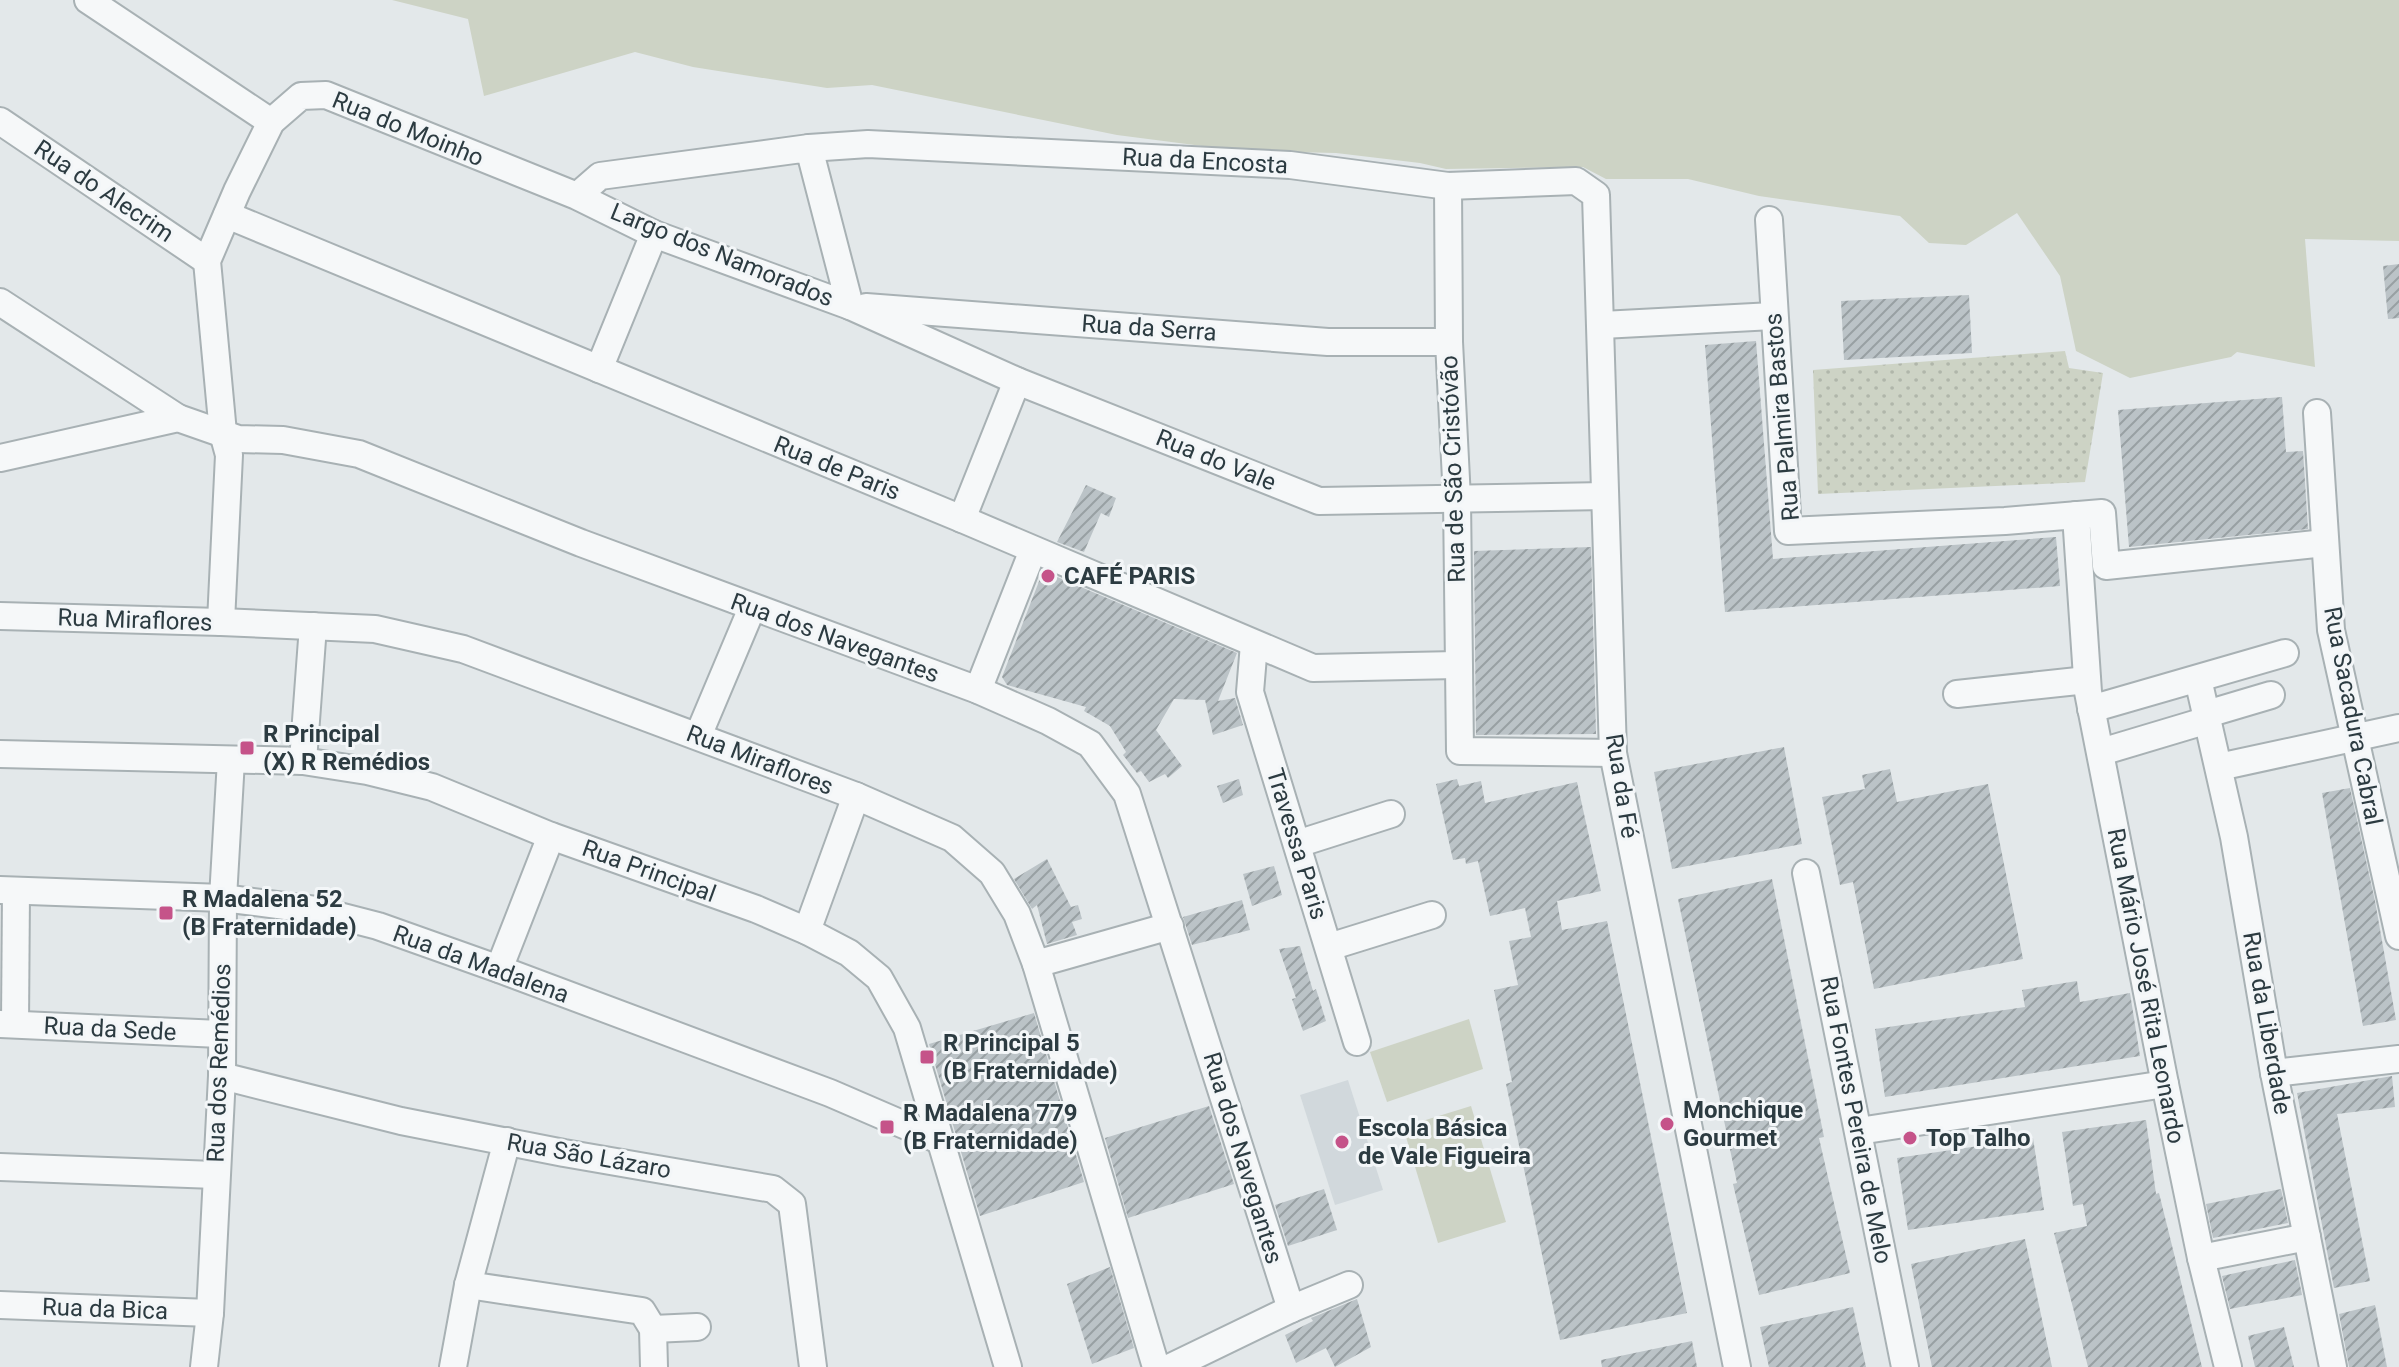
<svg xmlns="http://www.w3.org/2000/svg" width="2399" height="1367" font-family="Roboto,sans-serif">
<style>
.built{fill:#d1d8dc}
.grass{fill:#cdd3c5}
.park{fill:url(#park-dots)}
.building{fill:url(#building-hatch)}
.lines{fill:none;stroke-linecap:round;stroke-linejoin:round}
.minor-casing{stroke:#a8b1b4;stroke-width:30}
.minor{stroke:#f6f8f9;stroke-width:26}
.poi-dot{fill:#c55389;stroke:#f3f6f8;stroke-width:3}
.labels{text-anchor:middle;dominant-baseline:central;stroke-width:6;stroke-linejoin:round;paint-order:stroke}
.street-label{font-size:24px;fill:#2c3b41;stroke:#f3f6f8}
.poi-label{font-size:24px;font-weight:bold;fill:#2c3b41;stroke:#f3f6f8;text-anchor:start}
</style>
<defs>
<pattern id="park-dots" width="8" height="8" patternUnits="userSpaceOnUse" patternTransform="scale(2)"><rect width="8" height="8" fill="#cdd3c5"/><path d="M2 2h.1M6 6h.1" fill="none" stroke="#b0b6aa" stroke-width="1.8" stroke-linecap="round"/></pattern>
<pattern id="building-hatch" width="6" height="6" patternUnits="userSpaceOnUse" patternTransform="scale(2)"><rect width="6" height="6" fill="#bbc3c7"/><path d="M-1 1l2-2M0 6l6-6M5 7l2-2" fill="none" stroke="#98a0a3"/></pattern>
</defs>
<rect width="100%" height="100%" fill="#e3e8ea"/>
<path class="built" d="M1348,1080L1383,1190L1335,1205L1300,1095Z"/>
<g class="grass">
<path d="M392,0H2399V241L2305,239L2315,367L2237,352L2231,357L2130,378L2076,351L2060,276L2017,213L1966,245L1929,243L1900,216L1759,196L1688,179H1606L1583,167L1446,169L1420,163L1336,153L1241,151L1117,135L872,85L827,88L693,67L635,52L484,96L468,19Z"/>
<path d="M1469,1019L1483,1069L1387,1102L1370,1052Z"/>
<path d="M1471,1106L1506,1222L1438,1243L1403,1127Z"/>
</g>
<path class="park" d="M2065,351L2069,368L2103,373L2085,482L1818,494L1813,370Z"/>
<g class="building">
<path d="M2399,264V318L2388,319L2383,266Z"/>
<path d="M1969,295L1972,353L1844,360L1841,301Z"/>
<path d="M1756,341L1773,559L2056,537L2060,586L1725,612L1705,345Z"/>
<path d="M2282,397L2286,452L2303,451L2308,529L2129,547L2118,410Z"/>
<path d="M1086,485L1116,498L1109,517L1101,513L1084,552L1057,542Z"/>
<path d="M1591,547L1596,734L1476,735L1474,551Z"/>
<path d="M1043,571L1237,653L1218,701L1235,698L1243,725L1213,735L1205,700L1174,699L1156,730L1182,766L1168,778L1165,774L1149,782L1141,771L1137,773L1123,755L1126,752L1110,726L1084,711L1086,707L1007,685L1002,677Z"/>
<path d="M1784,747L1802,844L1672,869L1654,772Z"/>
<path d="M1890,769L1897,802L1988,784L2023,959L1874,989L1853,882L1840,885L1822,797L1865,789L1862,775Z"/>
<path d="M1239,779L1243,795L1223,803L1217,786Z"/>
<path d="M1457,779L1459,786L1481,781L1485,803L1577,782L1601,891L1557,901L1562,930L1607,921L1687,1313L1560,1340L1506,1084L1512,1082L1494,990L1518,985L1509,941L1531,937L1525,908L1490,916L1478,861L1466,864L1465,858L1453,860L1436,784Z"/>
<path d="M2350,788L2375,901L2396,1020L2363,1026L2322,793Z"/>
<path d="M1047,859L1071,907L1078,905L1082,919L1072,922L1077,935L1047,944L1037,905L1032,909L1014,879Z"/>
<path d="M1274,866L1282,895L1252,906L1243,874Z"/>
<path d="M1772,879L1824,1137L1819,1138L1850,1273L1759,1295L1733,1184L1737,1183L1678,899Z"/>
<path d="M1242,900L1250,930L1192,945L1183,917Z"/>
<path d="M1300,946L1313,991L1316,989L1326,1021L1303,1031L1292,999L1296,998L1279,949Z"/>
<path d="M2077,981L2080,1002L2130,993L2140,1056L1885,1097L1875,1029L2025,1007L2022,990Z"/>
<path d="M1034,1013L1084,1182L980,1216L929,1044Z"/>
<path d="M2392,1076L2395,1107L2337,1114L2370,1281L2334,1288L2297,1093Z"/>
<path d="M1209,1106L1234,1184L1128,1218L1105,1138Z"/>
<path d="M2146,1120L2156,1194L2159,1193L2202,1367H2088L2054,1233L2087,1226L2083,1204L2073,1206L2062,1132Z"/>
<path d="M2033,1138L2044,1210L1908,1230L1897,1158Z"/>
<path d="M1324,1189L1337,1230L1288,1246L1275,1205Z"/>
<path d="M2281,1189L2288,1223L2213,1238L2206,1204Z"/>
<path d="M2025,1239L2052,1367H1932L1911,1264Z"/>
<path d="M2295,1260L2302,1295L2230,1309L2222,1276Z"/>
<path d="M1110,1267L1134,1348L1092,1364L1067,1284Z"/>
<path d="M1357,1299L1371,1347L1335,1367L1326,1348L1296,1363L1285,1335L1313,1321L1311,1318Z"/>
<path d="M2375,1305L2387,1367H2349L2339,1314Z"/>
<path d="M1853,1307L1866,1367H1769L1760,1327Z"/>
<path d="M2284,1327L2294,1367H2255L2248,1336Z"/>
<path d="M1692,1341L1697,1367H1602L1601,1360Z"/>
</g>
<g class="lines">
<defs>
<g id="minor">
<path d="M88,0L271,122"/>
<path d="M0,121L207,261"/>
<path d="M809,148L868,144L1290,165L1448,186L1576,181L1596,195L1613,753L1737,1367"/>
<path d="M1448,186L1449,342L1457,499L1460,751L1613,753"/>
<path d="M227,215L962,519L1313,668L1457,665"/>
<path d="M1769,220L1788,531L2005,521L2102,513L2106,566L2325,543"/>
<path d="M0,302L178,418"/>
<path d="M850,306L1017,381L1319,501L1605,496"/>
<path d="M866,307L1328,342H1449"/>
<path d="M1602,325L1773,316"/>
<path d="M599,369L654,234"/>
<path d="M2317,413L2331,630L2399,936"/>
<path d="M0,458L178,418L238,439L283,440L359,454L581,543L978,690L1048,721L1090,744L1127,794L1291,1309"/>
<path d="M2076,515L2088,692L2165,1084L2201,1258L2228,1367"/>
<path d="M962,519L1017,381"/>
<path d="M0,616L221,622L375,629L463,649L856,796L952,838L992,873L1017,914L1036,964L1156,1367"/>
<path d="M221,622L229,455L223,433L207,261L237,191L271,122L301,96L326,95L577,196L654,234L850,306L809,148L600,176L577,196"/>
<path d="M1254,644L1250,692L1357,1042"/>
<path d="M2198,679L2234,837L2274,1073L2333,1367"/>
<path d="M978,690L1033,550"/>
<path d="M1957,694L2087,680"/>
<path d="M2091,709L2285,653"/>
<path d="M2207,714L2271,695"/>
<path d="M698,736L752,608"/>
<path d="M2101,752L2208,720"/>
<path d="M0,754L303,761L367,771L432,787L551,836L756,909L807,931L849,953L879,978L907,1028L1008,1367"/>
<path d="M303,761L313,626"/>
<path d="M2219,767L2399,728"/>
<path d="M1297,844L1391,814"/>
<path d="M1806,873L1905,1367"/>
<path d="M0,890L223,898L316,910L378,926L499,969L830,1093L939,1140"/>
<path d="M807,931L856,796"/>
<path d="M1329,947L1432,915"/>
<path d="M1036,964L1170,926"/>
<path d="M499,969L551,836"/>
<path d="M0,1024L220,1034"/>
<path d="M15,1024L16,891"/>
<path d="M2274,1073L2399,1059"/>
<path d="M222,1076L401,1121L564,1153L773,1189L792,1204L813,1367"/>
<path d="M1859,1131L2165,1084"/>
<path d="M0,1167L215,1175"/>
<path d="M2201,1258L2307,1237"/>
<path d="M468,1285L642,1311L653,1329L654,1367"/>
<path d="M0,1305L210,1313"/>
<path d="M653,1329L697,1327"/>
<path d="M204,1367L210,1313L222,1076L223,898L231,760"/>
<path d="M453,1367L468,1285L507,1141"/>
<path d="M1171,1367L1291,1309L1349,1285"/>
</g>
</defs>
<use href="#minor" class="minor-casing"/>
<use href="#minor" class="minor"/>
</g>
<g class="poi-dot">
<circle cx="1048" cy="576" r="8"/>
<rect x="239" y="740" width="16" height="16" rx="4"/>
<rect x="158" y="905" width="16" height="16" rx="4"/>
<rect x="919" y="1049" width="16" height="16" rx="4"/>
<circle cx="1667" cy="1124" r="8"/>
<rect x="879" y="1119" width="16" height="16" rx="4"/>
<circle cx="1910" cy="1138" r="8"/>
<circle cx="1342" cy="1142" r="8"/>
</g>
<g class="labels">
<g class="street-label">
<text transform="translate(408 129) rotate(22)">Rua do Moinho</text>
<text transform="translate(1205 161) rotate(3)">Rua da Encosta</text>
<text transform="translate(104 191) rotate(34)">Rua do Alecrim</text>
<text transform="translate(722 255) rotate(22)">Largo dos Namorados</text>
<text transform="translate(1149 328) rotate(4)">Rua da Serra</text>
<text transform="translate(1782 417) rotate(-95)">Rua Palmira Bastos</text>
<text transform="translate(1216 460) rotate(22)">Rua do Vale</text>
<text transform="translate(837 468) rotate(22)">Rua de Paris</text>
<text transform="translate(1453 469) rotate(-92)">Rua de São Cristóvão</text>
<text transform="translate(135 620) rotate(2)">Rua Miraflores</text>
<text transform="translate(835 638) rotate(20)">Rua dos Navegantes</text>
<text transform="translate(2353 716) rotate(79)">Rua Sacadura Cabral</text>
<text transform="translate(760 760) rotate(21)">Rua Miraflores</text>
<text transform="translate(1622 786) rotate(81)">Rua da Fé</text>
<text transform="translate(1297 844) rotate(73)">Travessa Paris</text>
<text transform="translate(649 871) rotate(20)">Rua Principal</text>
<text transform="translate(481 964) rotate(20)">Rua da Madalena</text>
<text transform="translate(2146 986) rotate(79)">Rua Mário José Rita Leonardo</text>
<text transform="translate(2267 1023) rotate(80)">Rua da Liberdade</text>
<text transform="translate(110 1029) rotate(3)">Rua da Sede</text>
<text transform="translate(219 1063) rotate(-88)">Rua dos Remédios</text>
<text transform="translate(1856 1120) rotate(79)">Rua Fontes Pereira de Melo</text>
<text transform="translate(589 1156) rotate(10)">Rua São Lázaro</text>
<text transform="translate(1243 1158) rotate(73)">Rua dos Navegantes</text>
<text transform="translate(105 1309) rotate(2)">Rua da Bica</text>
</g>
<g class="poi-label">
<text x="1064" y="576">CAFÉ PARIS</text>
<text x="263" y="734">R Principal<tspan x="263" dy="28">(X) R Remédios</tspan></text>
<text x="182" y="899">R Madalena 52<tspan x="182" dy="28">(B Fraternidade)</tspan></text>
<text x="943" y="1043">R Principal 5<tspan x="943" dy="28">(B Fraternidade)</tspan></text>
<text x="1683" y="1110">Monchique<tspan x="1683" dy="28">Gourmet</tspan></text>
<text x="903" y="1113">R Madalena 779<tspan x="903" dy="28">(B Fraternidade)</tspan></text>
<text x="1358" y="1128">Escola Básica<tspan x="1358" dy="28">de Vale Figueira</tspan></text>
<text x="1926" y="1138">Top Talho</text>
</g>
</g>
</svg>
